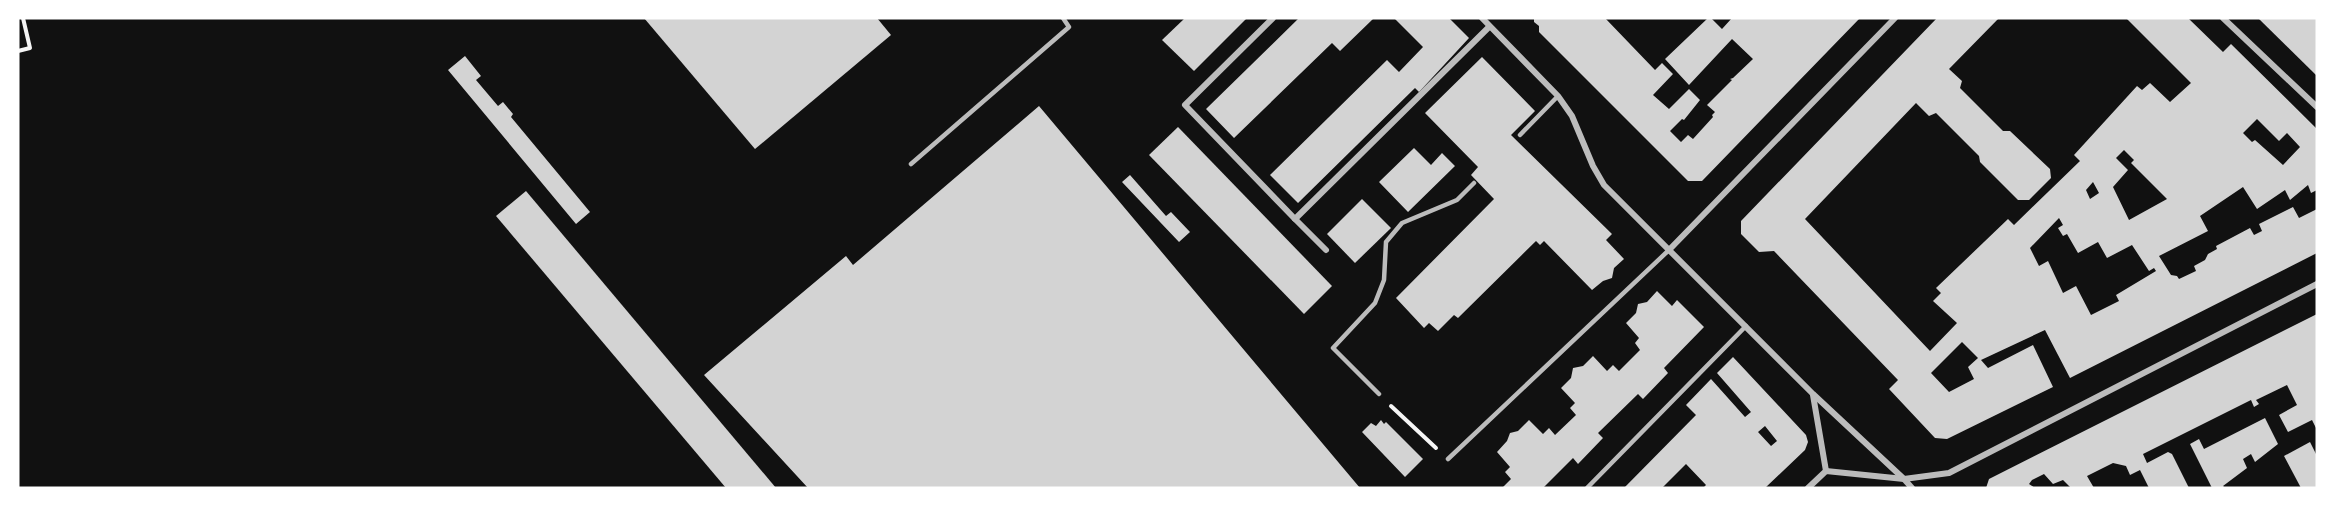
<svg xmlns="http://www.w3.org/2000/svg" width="2335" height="506" font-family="'DejaVu Sans',sans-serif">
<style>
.building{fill:#d3d3d3;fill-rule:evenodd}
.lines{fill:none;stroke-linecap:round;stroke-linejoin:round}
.path{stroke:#f5f5f5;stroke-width:4}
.service{stroke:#bcbcbc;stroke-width:4.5}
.minor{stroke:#bcbcbc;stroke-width:6}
</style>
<rect width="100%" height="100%" fill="#111"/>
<g class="building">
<path d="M644,18H877L891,35L755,149Z"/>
<path d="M1185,18H1247L1194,71L1162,40Z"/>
<path d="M1299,18H1374L1340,51L1332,43L1234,138L1206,109Z"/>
<path d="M1394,18H1449L1469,38L1419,92L1415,88L1298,203L1270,175L1387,60L1399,72L1423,47Z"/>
<path d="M1534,18H1605L1655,70L1662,63L1673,74L1653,95L1669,109L1689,89L1700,100L1684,120L1682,119L1670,131L1681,142L1688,135L1693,139L1713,117L1712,115L1715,112L1707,105L1732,80L1730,79L1733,78L1753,59L1732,39L1689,85L1665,59L1708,18H1711L1722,29L1732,18H1860L1702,181H1688L1539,32V26L1534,22Z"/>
<path d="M1937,18H1999L1949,69L1962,81L1960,88L2003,131H2010L2050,169L2051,178L2029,200H2018L1980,162L1979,156L1936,113L1929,116L1916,103L1805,219L1930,351L1957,323L1933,301L1941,293L1936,288L2008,219L2014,225L2080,161L2074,155L2137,86L2142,90L2150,83L2170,102L2191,83L2126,18H2188L2223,52L2231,44L2317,129V190L2311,193L2308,185L2290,200L2285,190L2257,209L2243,187L2200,216L2208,231L2159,256L2171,275L2177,276L2179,279L2196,271L2194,266L2205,260L2208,254L2217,249L2216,246L2250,228L2254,235L2262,231L2259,224L2293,207L2299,218L2317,209V253L2070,378L2045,330L1981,360L1988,368L2033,345L2053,387L1947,439L1935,438L1889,389L1898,380L1774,251L1759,252L1741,234V221ZM2257,119L2279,141L2287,133L2300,147L2283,165L2255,140L2252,142L2243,133ZM2124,150L2134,160L2131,163L2167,199L2129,220L2113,187L2128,170L2116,158ZM2093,182L2099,193L2090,199L2086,190ZM2059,218L2063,225L2058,228L2063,236L2067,234L2078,253L2098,242L2107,258L2132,245L2149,271L2154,268L2156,271L2116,295L2119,301L2091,315L2076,286L2063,293L2048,261L2039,266L2030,248ZM1962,342L1978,358L1968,367L1974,379L1949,392L1931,373Z"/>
<path d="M2258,18H2317V76Z"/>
<path d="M465,56L481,76L476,80L498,106L503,102L513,114L511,117L590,212L576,224L448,70Z"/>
<path d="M1482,57L1535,111L1511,135L1612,234L1606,240L1624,259L1614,268L1612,278L1603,281L1592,290L1544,241L1540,245L1536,241L1458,318L1454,315L1438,331L1429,323L1424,328L1396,298L1494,199L1471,175L1478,167L1425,113Z"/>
<path d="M1039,106L1360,488H808L704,375L846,256L853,265Z"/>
<path d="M1178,127L1332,286L1304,314L1149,155Z"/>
<path d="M1414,148L1431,165L1442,153L1455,166L1408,212L1379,182Z"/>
<path d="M1130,175L1166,216L1171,212L1190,232L1179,242L1122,182Z"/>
<path d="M526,191L776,488H726L496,216Z"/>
<path d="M1362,199L1391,228L1355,263L1327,234Z"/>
<path d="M1657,291L1672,306L1677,300L1704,327L1664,368L1668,373L1643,399L1638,394L1598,433L1603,438L1578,464L1573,458L1543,488H1502L1511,479L1505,472L1510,467L1497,452L1507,441L1510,433L1518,431L1529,420L1543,434L1549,428L1555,435L1576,415L1570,408L1575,403L1561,388L1571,378L1573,368L1583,366L1593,356L1607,371L1613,365L1619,371L1640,350L1635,343L1639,338L1626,323L1636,313L1638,304L1647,302Z"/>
<path d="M2317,314V430L2312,420L2288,432L2279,415L2297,405L2287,385L2256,400L2259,404L2254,407L2251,400L2143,454L2147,463L2168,452L2172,454L2189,488H2149L2140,470L2130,475L2126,466L2113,463L2087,476L2094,488H2071L2063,480L2053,484L2044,474L2032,480L2029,484L2035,488H1986L1989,479Z"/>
<path d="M1733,357L1806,435L1808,442L1805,450L1765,488H1703L1706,485L1686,464L1662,488H1624L1696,415L1686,405L1711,379L1745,417L1751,412L1717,373ZM1765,426L1777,441L1771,446L1758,432Z"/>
<path d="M2265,418L2278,444L2255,462L2251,454L2243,459L2247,468L2223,486L2225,488H2212L2190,444L2199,439L2204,449Z"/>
<path d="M1381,420L1384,424L1386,422L1423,459L1405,477L1362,432L1371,423L1376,426Z"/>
<path d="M2310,442L2317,456V487L2301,488L2284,456Z"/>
</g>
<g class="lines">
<g class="path">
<path d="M18,51L30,48L23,18"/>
<path d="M1391,406L1436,448"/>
</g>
<g class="service">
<path d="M1520,135L1558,96"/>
<path d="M911,164L1069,27L1063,18"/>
<path d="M1379,394L1333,348L1375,303L1384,280L1386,242L1402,223L1457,200L1474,183"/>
<path d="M1448,459L1669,250"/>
<path d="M1587,488L1746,326"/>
</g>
<g class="minor">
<path d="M1273,18L1185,105L1295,219L1489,27"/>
<path d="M1482,18L1558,96L1572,116L1593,166L1604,185L1813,394L1904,479L1912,488"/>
<path d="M2223,18L2317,107"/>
<path d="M1295,219L1326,250"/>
<path d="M1669,250L1895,18"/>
<path d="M1813,395L1826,471"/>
<path d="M1808,488L1826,471L1904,479L1949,473L2317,284"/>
</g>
</g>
<rect width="2335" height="506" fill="none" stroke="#ffffff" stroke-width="39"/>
</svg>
